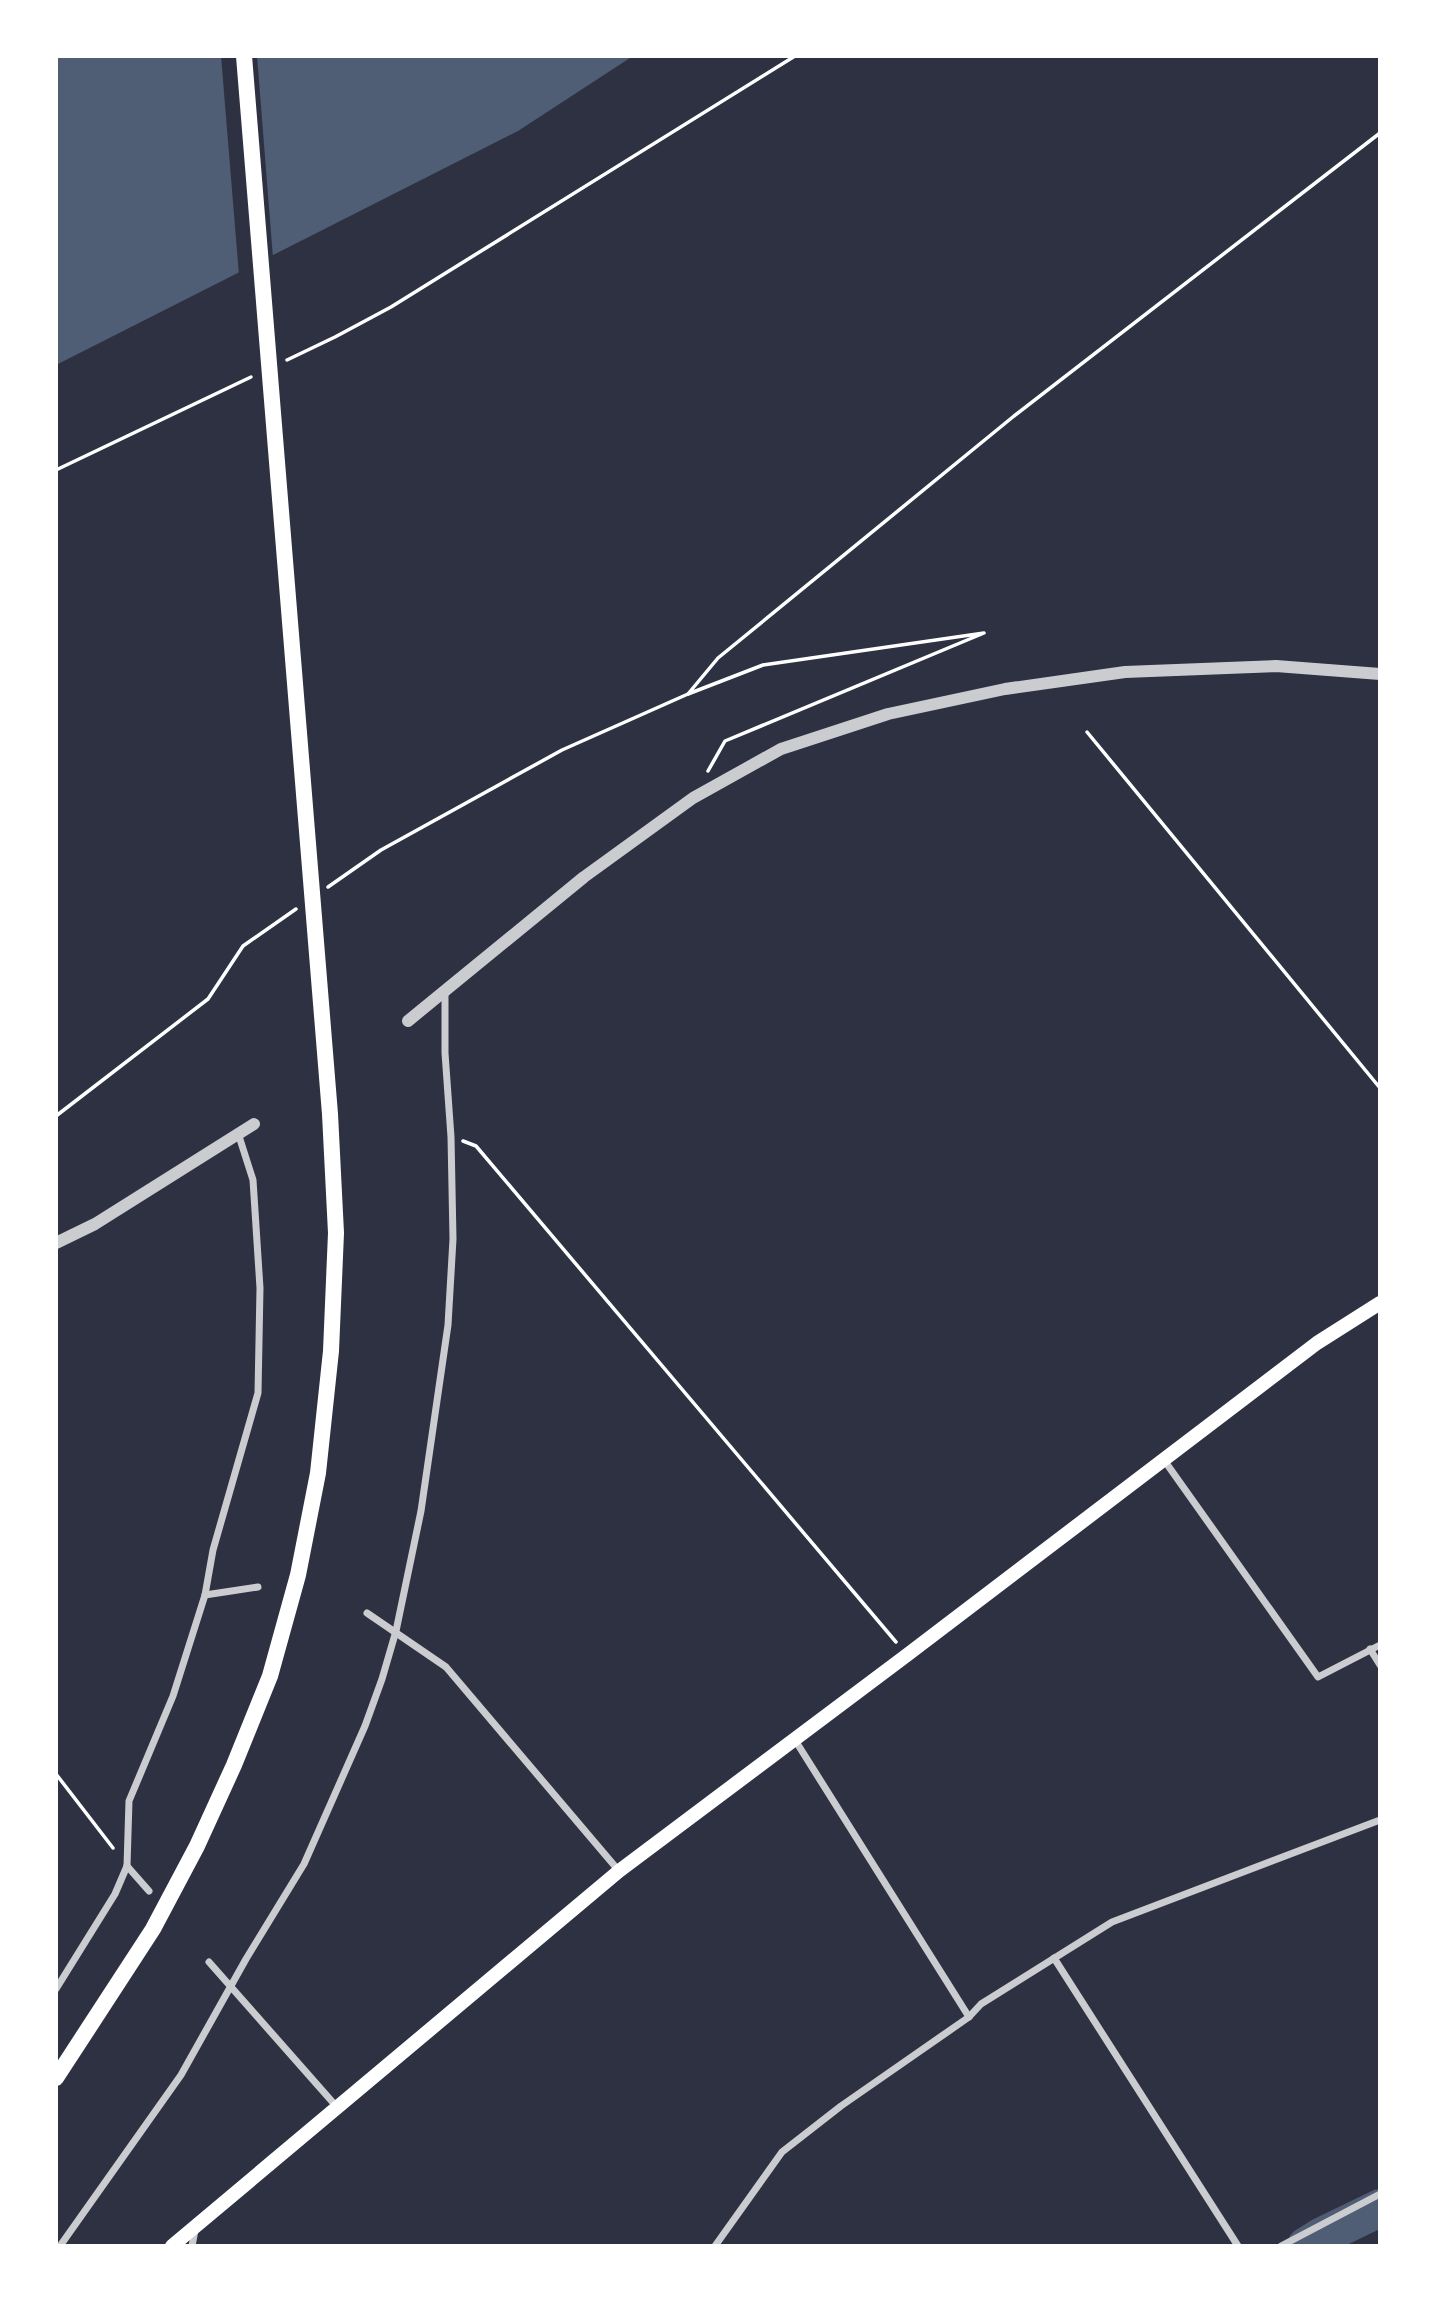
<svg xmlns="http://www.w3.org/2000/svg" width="1436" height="2302" font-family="Helvetica,sans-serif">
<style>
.water{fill:#4f5d75}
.pier{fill:#2d3142}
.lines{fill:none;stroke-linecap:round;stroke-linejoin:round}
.river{stroke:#4f5d75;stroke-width:38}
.path{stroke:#fff;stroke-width:3.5}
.minor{stroke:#caccd0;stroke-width:7}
.tertiary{stroke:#caccd0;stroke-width:12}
.secondary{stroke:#fff;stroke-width:14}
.trunk{stroke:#fff;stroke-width:16}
</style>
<rect width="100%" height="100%" fill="#2d3142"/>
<path class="water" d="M56,56H633L518,131L56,365Z"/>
<path class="pier" d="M221,56H257L273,258L239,275Z"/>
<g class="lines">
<path class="river" d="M1306,2246L1322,2236L1380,2208"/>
<g class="path">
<path d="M287,360L335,337L391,307L795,56"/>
<path d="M56,470L251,377"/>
<path d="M1087,732L1380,1088"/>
<path d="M708,771L725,741L984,633L763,665L688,694L718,658L1014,416L1380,133"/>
<path d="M328,887L381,850L562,750L688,694"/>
<path d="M56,1116L208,999L243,946L296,909"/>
<path d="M463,1141L476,1146L896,1642"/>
<path d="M56,1774L113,1848"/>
</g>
<g class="minor">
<path d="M1164,1460L1318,1677L1380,1645"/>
<path d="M205,1595L258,1587"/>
<path d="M367,1613L446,1667L619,1871"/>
<path d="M1370,1649L1380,1665"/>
<path d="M795,1740L969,2017"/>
<path d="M127,1866L149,1891"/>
<path d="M1054,1958L1238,2246"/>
<path d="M209,1962L336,2106"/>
<path d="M56,1989L115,1894L127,1866L129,1801L173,1696L205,1595L213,1550L258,1393L260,1288L253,1180L238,1133"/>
<path d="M60,2246L181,2075L246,1959L304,1864L365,1726L382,1679L396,1631L421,1511L448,1325L453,1239L451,1137L445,1053V993"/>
<path d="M192,2246L195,2230"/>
<path d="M715,2246L782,2152L841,2106L969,2017L981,2004L1112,1922L1380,1820"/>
<path d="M1281,2246L1380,2194"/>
</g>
<g class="tertiary">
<path d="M408,1021L584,877L693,798L781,749L888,714L1005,689L1125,672L1276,666L1380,674"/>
<path d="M56,1243L95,1224L254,1124"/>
</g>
<path class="secondary" d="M172,2246L619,1871L907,1655L1317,1343L1380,1303"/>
<path class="trunk" d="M56,2078L153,1929L197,1846L234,1765L270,1676L298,1575L318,1473L331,1351L336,1233L330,1114L244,56"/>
</g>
<rect width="1436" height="2302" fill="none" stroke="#ffffff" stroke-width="116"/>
</svg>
